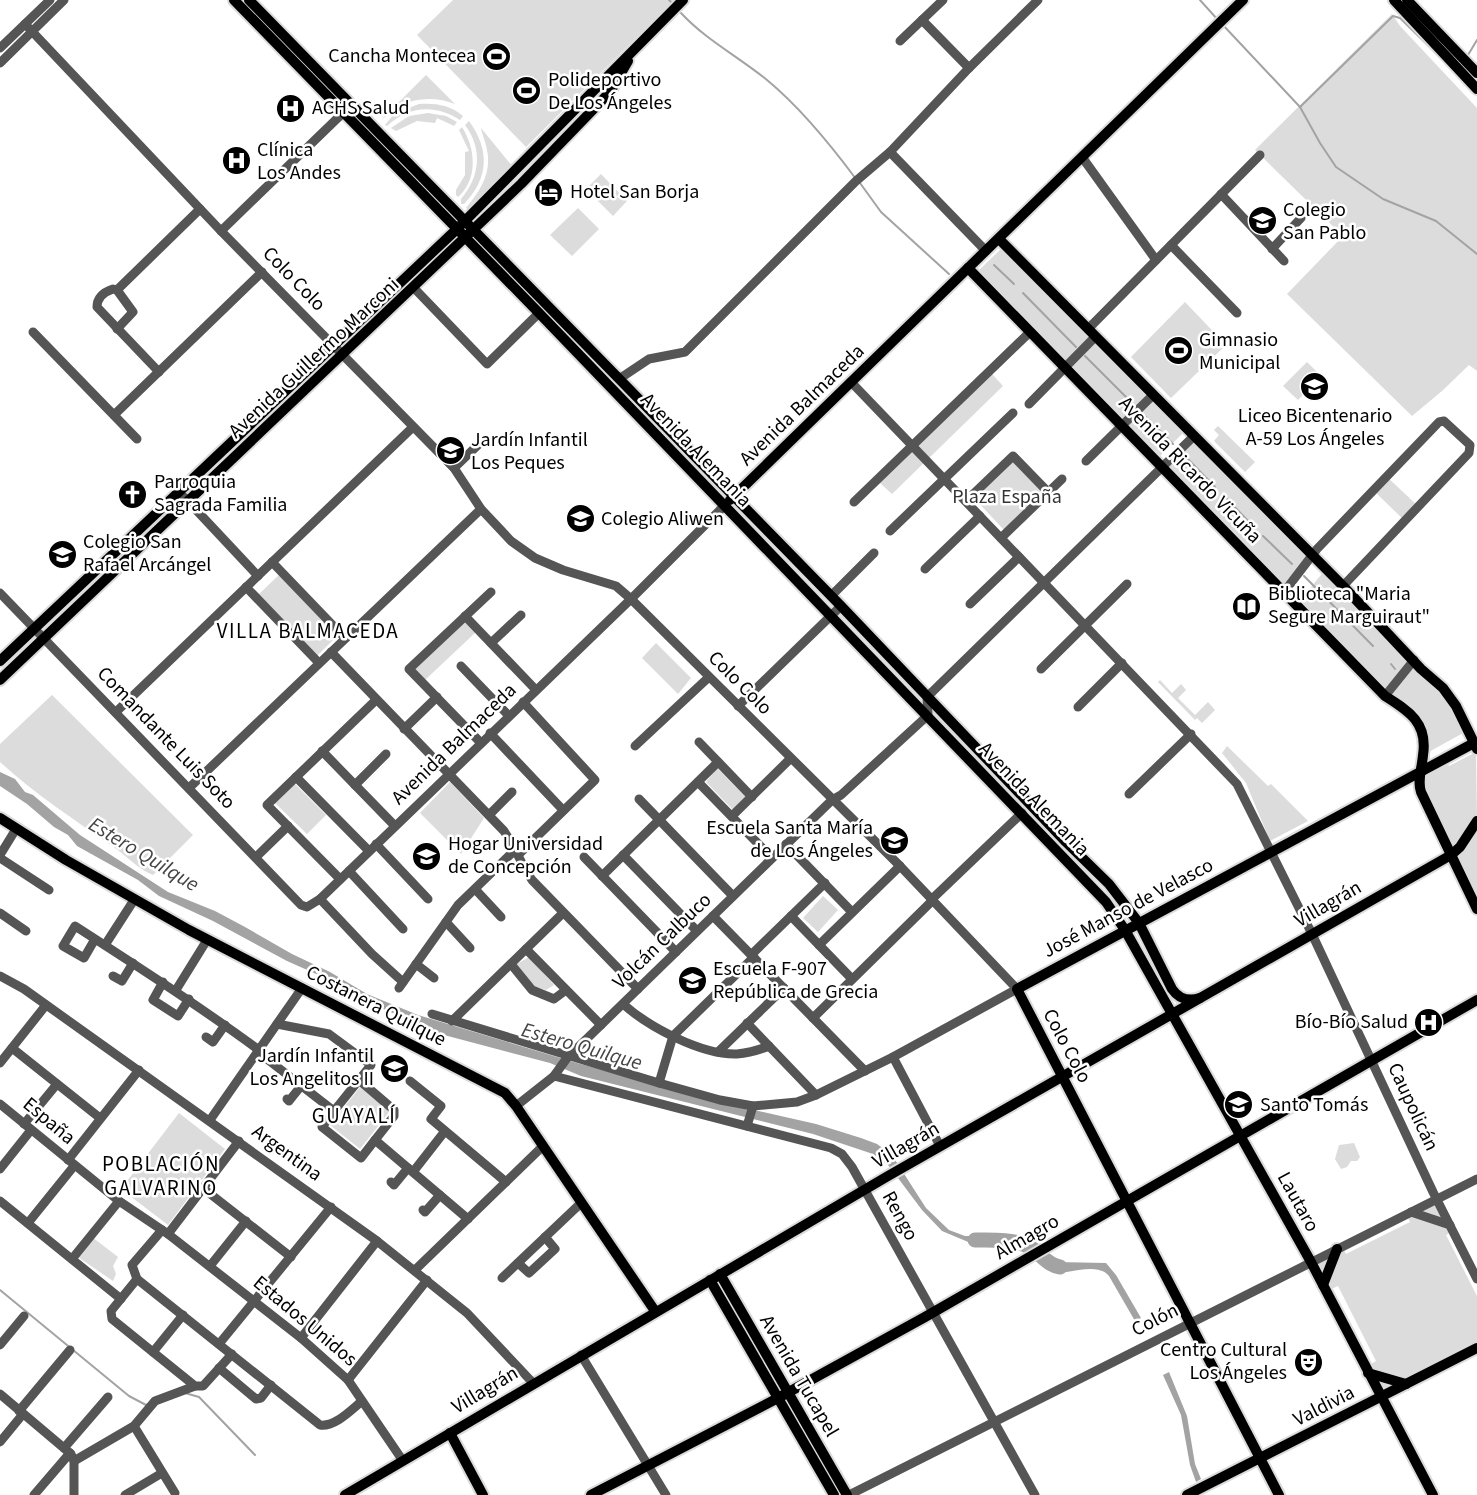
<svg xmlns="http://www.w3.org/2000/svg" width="1477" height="1495" font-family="'Source Sans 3',sans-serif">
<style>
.green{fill:#dcdcdc}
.water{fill:#a3a3a3}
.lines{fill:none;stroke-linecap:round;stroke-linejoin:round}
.stream{stroke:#a3a3a3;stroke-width:2}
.river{stroke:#a3a3a3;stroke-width:15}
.major-casing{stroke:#dbdbdb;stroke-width:14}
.minor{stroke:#555;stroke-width:9}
.major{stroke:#000;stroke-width:10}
.labels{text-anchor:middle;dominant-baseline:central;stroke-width:5;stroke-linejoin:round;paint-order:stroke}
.poi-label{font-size:20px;fill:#000;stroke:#fff;text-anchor:start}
.street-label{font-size:20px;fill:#000;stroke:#fff}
.park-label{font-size:20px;fill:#333;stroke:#fff}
.neighbourhood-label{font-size:21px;letter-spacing:1.5px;fill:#000;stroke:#fff}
.water-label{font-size:21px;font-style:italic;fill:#444;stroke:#fff}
</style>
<rect width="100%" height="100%" fill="#fff"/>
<g class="green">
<path d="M453,0H674L526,147L417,35Z"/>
<path d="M1392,14L1400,26L1477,108V371L1469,365L1442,391L1412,416L1287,294L1343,236L1255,150Z"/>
<path d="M426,75L455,104C436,96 411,97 393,110C389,113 386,117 382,119Z"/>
<path d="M419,104C436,103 450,105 463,116L460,120C435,104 409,106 387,126L385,125L395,113Z"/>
<path d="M428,113L446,116L457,122L454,126L437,118L435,123L417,121L396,131L391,128L409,116Z"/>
<path d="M469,121C490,150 489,178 464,204H461V199C480,177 483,149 465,125Z"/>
<path d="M462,127C476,149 478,180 458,197L456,195V190L465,175V152L469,151L459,130Z"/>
<path d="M481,128L512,166L468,209L466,208C480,191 492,173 487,150C486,143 482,134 481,128Z"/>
<path d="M601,174L627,201L613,216L586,189Z"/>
<path d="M578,208L599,229L572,256L550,235Z"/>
<path d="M1004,246L1186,430L1158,458L975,274Z"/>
<path d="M1185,302L1226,345L1171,398L1131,357Z"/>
<path d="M1307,362L1321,376L1298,400L1283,386Z"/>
<path d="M992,374L1003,386L892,494L879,482Z"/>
<path d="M1218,426L1255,462L1245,472L1214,441L1219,435L1214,430Z"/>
<path d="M1195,438L1309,554L1282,587L1166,467Z"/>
<path d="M1011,461L1015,462L1043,493L1004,530L974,498Z"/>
<path d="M1386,476L1419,507L1405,521L1373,490Z"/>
<path d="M174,500L178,504L45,629L42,626Z"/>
<path d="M1324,571L1444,694L1465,732L1425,754V736L1300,601Z"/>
<path d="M280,574L339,634L317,656L258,595Z"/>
<path d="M464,621L476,632L425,680L414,669Z"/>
<path d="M656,643L691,678L678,694L642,658Z"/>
<path d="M1160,680L1172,693L1181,684L1186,690L1178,698L1195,715L1208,702L1215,710L1202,723L1197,718L1195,720L1158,682Z"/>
<path d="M52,695L193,835L153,875C138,869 128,857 115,848C76,821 35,794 0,762V744Z"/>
<path d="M935,711L1106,887L1118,902L1057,843L933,712Z"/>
<path d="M1227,746L1268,786L1271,784L1308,821L1270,841L1246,783L1222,753Z"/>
<path d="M1476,752L1477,818L1451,852L1425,799L1422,773L1446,761L1449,766Z"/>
<path d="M717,768L746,797L733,810L706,782Z"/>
<path d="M450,782L484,818L461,854L420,813Z"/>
<path d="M295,784L326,815L307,834L275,803Z"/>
<path d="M1477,823V896L1456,852Z"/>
<path d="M823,896L838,910L818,932L803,918Z"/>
<path d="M529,957L554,985L546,990L533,986L517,964Z"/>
<path d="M360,1087L390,1111L360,1149L330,1125Z"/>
<path d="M179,1113L225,1149L168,1225L121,1189Z"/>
<path d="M1354,1143L1360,1157L1357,1161H1351L1347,1167L1341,1169L1335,1159L1339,1145Z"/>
<path d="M1436,1201L1452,1231L1446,1235L1477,1296V1347L1473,1349L1470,1344L1411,1374L1413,1379L1381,1396L1366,1367L1376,1361L1338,1286L1327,1291L1312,1262L1342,1247L1346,1254L1410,1222L1407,1215Z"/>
<path d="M92,1237L118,1257L113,1266L116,1274L113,1281L78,1257Z"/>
</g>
<g class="water">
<path d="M0,772L15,779L25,792L33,795L80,835L168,892L215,911L245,927L292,954L330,972L367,994L418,1015L577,1063L732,1105L816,1124L861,1138L877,1144L892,1155L926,1208L949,1230L965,1236H993L996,1242L994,1244H973L942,1231L922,1210L889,1166L873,1154L813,1134L581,1076L550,1063L444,1035L353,996L332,981L287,961L213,921L159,896L138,880L77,846L68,835L54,827L27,804L0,786Z"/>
<path d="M1048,1257L1056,1262L1106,1263L1116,1275L1141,1318L1135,1321L1109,1276C1098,1262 1072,1273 1056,1273L1051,1271L1041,1261Z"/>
<path d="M1169,1372L1187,1416L1195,1464L1201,1479L1196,1482L1190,1465L1181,1415L1163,1375Z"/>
</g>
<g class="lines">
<g class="stream">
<path d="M669,0L671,2"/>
<path d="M1200,0L1218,20"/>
<path d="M681,13C706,40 739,57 767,80C801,108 830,144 856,179"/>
<path d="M1222,24L1300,107L1320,143L1336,167L1383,199L1436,221L1477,254"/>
<path d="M1468,55L1477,40"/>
<path d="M1300,107L1393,16L1400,18L1443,60"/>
<path d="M860,183L881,212L949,274"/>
<path d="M994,265L1014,284"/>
<path d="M1023,293L1076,347"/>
<path d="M1085,356L1134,405"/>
<path d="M1143,414L1173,444"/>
<path d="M1182,453L1215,487"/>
<path d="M1224,496L1252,525"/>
<path d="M1263,536L1292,564"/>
<path d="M1304,576L1373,646"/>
<path d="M1391,664L1395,669"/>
<path d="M0,1290L129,1396L146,1405L149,1404"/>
<path d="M185,1393L199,1397L255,1455"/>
</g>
<path class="river" d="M975,1240C993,1240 1011,1239 1028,1246C1040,1252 1046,1265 1060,1267"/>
<defs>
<g id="major">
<path d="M234,0L539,313L1106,902L1125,930L1311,1262L1433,1495"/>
<path d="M249,0L841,606L1066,842L1109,884L1139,923L1172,989C1179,999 1188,1002 1200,998"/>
<path d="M1394,0L1477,89"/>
<path d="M1407,0L1477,73"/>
<path d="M999,239L1343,586L1421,669L1443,688L1456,706L1477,749"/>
<path d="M968,268L1385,696C1409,711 1428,723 1423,755C1422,768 1417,780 1421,792L1477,909"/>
<path d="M730,500L1243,0"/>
<path d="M0,661L457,229L683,0"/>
<path d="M0,680L521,184L610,92L628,61"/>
<path d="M0,818L66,860L189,930L505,1093L516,1106L655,1311"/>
<path d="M720,1274L847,1495"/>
<path d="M710,1280L834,1495"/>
<path d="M1323,1285L1337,1249"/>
<path d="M1368,1373L1406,1384"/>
<path d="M450,1433L483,1495"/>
<path d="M345,1495L888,1176L1451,855L1460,847L1477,821"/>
<path d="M591,1495L778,1398L925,1317L1477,1000"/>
<path d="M1187,1495L1477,1348"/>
<path d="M1279,1495L1017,989L1474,743"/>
</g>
</defs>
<use href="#major" class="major-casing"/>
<g class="minor">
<path d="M922,20L969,68"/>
<path d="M25,24L221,231L454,468L481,509L511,541L535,558L563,570L616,586L631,599L900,866L1017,989L893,1057L816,1095L797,1102L753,1106L720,1100L659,1083L432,1014"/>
<path d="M900,41L943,0"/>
<path d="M0,48L50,0"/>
<path d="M0,63L64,0"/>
<path d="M890,152L986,251"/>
<path d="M1082,157L1156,260"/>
<path d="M1221,194L1284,261"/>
<path d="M221,231L347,109"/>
<path d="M1171,245L1237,313"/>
<path d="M1272,249L1301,218"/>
<path d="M414,288L487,364L539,313"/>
<path d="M117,290L113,289C104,292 97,297 97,307L159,372"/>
<path d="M117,329L133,312L117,290L200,209"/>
<path d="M1088,329L1260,155"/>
<path d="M33,332L137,439"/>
<path d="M619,379L649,359L685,352L856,181L890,152L969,68L1038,0"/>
<path d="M851,382L1237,784L1312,934L1433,1192L1477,1279"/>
<path d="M1029,404L1095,337"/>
<path d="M114,415L262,272"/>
<path d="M1086,461L1153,395"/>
<path d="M454,468L481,442"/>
<path d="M184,497L258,576"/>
<path d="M966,501L1013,456L1048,492"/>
<path d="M854,502L1030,332"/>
<path d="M890,531L1013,413"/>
<path d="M1001,538L1062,479"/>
<path d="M272,562L345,638"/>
<path d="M925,569L980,516"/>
<path d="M246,587L319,663"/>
<path d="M1284,592L1317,549L1439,422L1444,421L1470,445L1469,453L1343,586"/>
<path d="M0,593L301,905L307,907L320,899L631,599L725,505"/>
<path d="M831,596L874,553"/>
<path d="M970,604L1019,557"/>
<path d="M465,616L536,690"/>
<path d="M491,643L521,615"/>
<path d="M331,652L504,831C515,847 521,864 532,880L638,989"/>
<path d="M461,666L509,716"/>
<path d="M1041,669L1127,584"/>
<path d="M1385,696L1414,660"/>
<path d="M738,706L841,606"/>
<path d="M1078,707L1122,663"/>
<path d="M116,712L413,427"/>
<path d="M404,729L437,697"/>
<path d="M490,733L563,810"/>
<path d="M699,742L752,797"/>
<path d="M481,743L409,669L491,592"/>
<path d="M635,746L709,677"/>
<path d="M322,751L395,826"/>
<path d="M296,777L369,851"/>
<path d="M698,782L772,858"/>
<path d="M355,785L386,754"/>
<path d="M189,788L481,509"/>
<path d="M1129,794L1191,734"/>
<path d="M639,799L733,896"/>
<path d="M489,815L512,792"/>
<path d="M732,816L790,759"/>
<path d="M376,844L428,899"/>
<path d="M786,844L852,912"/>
<path d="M519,854L595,780L523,702"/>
<path d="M0,855L16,829"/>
<path d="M623,855L697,931"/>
<path d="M256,857L288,826"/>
<path d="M584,857L676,952"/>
<path d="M0,858L49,890"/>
<path d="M349,871L403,929"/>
<path d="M602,876L718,762"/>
<path d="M340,879L267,805L376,700"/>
<path d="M475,889L501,917"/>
<path d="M320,899L372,954L403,982"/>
<path d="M931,900L1022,813"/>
<path d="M0,913L26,931"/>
<path d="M713,916L865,1071"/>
<path d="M791,916L852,979"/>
<path d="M446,922L470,948"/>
<path d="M95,939L84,958L63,946L75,926C137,966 199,1006 259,1050"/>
<path d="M105,945L134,900"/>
<path d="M819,945L900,866"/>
<path d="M526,949L601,1025"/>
<path d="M751,955L825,883"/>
<path d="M416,964L434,978"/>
<path d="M511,964L532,990L554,999L566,990"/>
<path d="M0,976L24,989L377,1241L467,1313L533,1383"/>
<path d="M113,976L122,981L133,963"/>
<path d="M163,982L153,1000L178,1016L189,999"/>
<path d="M399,988L458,905L516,849"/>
<path d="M176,990L207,940"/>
<path d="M623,1004C649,1027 701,1055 737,1054C748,1053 759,1050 769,1046"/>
<path d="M813,1018L932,901"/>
<path d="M452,1021L563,913"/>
<path d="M747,1023L816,1095"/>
<path d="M277,1024L329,1034L371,1065L334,1111"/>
<path d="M206,1037L213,1042L225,1025"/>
<path d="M12,1048L100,1118"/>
<path d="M258,1052L334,1111L322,1127L361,1158L375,1140L468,1219"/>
<path d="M718,1052L784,988"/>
<path d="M893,1057L940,1146"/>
<path d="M0,1063L46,1005"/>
<path d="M554,1076L831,1148L842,1154L852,1167L1035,1495"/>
<path d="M359,1080L394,1110V1116L375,1140"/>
<path d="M410,1081L441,1106L431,1119L506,1182"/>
<path d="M659,1083L673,1036L754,957"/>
<path d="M287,1099L289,1101L301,1086"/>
<path d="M0,1104L119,1201L168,1234L301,1338L348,1380L403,1461"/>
<path d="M516,1106L554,1076L567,1058L832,800L841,795L925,718L928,715L927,697L1194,436"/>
<path d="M210,1120L302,988"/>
<path d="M24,1124L57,1084"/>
<path d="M747,1126L753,1106"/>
<path d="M68,1160L139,1070"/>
<path d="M0,1169L31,1130"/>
<path d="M413,1172L445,1131"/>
<path d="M391,1182L394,1185L408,1168"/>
<path d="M204,1189L291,1257"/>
<path d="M0,1201L121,1299"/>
<path d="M423,1210L425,1212L440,1195"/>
<path d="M1411,1212L1450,1225"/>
<path d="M28,1223L74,1166"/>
<path d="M162,1230L132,1265L137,1279L320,1425C335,1427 351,1410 362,1401"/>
<path d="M168,1234L239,1141"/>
<path d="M72,1259L119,1201"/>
<path d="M518,1263L529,1273L555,1249L545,1237"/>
<path d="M210,1266L246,1221"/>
<path d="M415,1270L543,1146"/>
<path d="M502,1278L581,1203"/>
<path d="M137,1279L111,1311L112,1319L195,1386H203L232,1354"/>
<path d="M301,1338L377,1241"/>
<path d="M219,1344L331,1207"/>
<path d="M0,1345L24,1316"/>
<path d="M153,1352L183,1315"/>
<path d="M581,1355L666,1495"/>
<path d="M219,1368L256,1399L261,1398L271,1385"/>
<path d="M348,1380L427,1280"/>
<path d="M0,1394L71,1454L74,1461V1495"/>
<path d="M19,1411L70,1350"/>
<path d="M134,1426L175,1493"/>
<path d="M0,1442L23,1414"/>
<path d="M64,1448L108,1397"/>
<path d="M74,1461L134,1426L155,1401L195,1386"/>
<path d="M34,1495L70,1453"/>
<path d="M125,1495L162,1473"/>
<path d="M849,1495L1477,1179"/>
</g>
<use href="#major" class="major"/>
</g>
<defs>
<symbol id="stadium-disc" viewBox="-11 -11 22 22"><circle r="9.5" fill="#000" stroke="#fff"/><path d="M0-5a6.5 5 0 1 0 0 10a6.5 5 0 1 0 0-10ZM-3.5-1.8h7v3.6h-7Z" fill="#fff"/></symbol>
<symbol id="hospital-disc" viewBox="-11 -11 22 22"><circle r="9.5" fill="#000" stroke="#fff"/><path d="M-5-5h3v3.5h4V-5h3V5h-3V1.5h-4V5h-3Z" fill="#fff"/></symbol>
<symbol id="hotel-disc" viewBox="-11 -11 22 22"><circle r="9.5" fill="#000" stroke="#fff"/><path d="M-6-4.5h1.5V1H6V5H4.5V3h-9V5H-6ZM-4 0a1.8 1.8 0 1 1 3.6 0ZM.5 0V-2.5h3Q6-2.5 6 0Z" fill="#fff"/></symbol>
<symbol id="school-disc" viewBox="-11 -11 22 22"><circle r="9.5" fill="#000" stroke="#fff"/><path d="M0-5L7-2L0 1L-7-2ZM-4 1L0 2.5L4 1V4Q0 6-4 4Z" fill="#fff"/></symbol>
<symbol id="church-disc" viewBox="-11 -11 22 22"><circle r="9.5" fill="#000" stroke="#fff"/><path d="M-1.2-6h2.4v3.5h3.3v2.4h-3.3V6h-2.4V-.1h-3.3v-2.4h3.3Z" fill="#fff"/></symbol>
<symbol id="library-disc" viewBox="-11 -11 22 22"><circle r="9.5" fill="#000" stroke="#fff"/><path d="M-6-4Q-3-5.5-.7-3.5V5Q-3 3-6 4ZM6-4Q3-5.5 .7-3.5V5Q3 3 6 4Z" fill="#fff"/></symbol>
<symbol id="university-disc" viewBox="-11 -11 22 22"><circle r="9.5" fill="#000" stroke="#fff"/><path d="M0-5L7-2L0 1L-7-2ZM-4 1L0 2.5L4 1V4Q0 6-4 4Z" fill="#fff"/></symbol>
<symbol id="theatre-disc" viewBox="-11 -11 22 22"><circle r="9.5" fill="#000" stroke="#fff"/><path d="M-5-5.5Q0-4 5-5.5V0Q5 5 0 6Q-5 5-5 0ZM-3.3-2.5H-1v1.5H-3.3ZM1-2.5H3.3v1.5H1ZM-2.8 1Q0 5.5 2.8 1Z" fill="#fff"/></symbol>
</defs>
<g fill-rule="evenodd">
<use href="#stadium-disc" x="480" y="40" width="33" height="33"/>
<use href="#stadium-disc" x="510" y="74" width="33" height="33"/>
<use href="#hospital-disc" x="274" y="92" width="33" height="33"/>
<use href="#hospital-disc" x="220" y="144" width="33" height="33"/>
<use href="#hotel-disc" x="532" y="176" width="33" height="33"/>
<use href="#school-disc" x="1246" y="204" width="33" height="33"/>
<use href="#stadium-disc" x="1162" y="334" width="33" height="33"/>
<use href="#school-disc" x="1298" y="370" width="33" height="33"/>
<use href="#school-disc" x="434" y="434" width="33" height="33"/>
<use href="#church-disc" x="116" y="478" width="33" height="33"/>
<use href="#school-disc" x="564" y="502" width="33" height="33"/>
<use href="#school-disc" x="46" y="538" width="33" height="33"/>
<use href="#library-disc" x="1230" y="590" width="33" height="33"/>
<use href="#school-disc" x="878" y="824" width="33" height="33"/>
<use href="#university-disc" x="410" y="840" width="33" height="33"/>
<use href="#school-disc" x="676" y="964" width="33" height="33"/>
<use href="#hospital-disc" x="1412" y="1006" width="33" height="33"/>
<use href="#school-disc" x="378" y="1052" width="33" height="33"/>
<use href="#university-disc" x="1222" y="1088" width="33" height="33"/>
<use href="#theatre-disc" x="1292" y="1346" width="33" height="33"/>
</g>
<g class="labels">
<g class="poi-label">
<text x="476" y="56" text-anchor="end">Cancha Montecea</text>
<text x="548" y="80">Polideportivo<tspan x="548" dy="23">De Los Ángeles</tspan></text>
<text x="312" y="108">ACHS Salud</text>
<text x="257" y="150">Clínica<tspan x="257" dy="23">Los Andes</tspan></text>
<text x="570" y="192">Hotel San Borja</text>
<text x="1283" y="210">Colegio<tspan x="1283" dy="23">San Pablo</tspan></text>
<text x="1199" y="340">Gimnasio<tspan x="1199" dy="23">Municipal</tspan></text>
<text x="1315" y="416" text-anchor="middle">Liceo Bicentenario<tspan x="1315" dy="23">A-59 Los Ángeles</tspan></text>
<text x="471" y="440">Jardín Infantil<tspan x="471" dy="23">Los Peques</tspan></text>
<text x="154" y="482">Parroquia<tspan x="154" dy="23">Sagrada Familia</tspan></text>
<text x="601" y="519">Colegio Aliwen</text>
<text x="83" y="542">Colegio San<tspan x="83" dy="23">Rafael Arcángel</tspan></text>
<text x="1268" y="594">Biblioteca "Maria<tspan x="1268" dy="23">Segure Marguiraut"</tspan></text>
<text x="873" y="828" text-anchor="end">Escuela Santa María<tspan x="873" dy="23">de Los Ángeles</tspan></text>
<text x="448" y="844">Hogar Universidad<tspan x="448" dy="23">de Concepción</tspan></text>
<text x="713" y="969">Escuela F-907<tspan x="713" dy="23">República de Grecia</tspan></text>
<text x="1408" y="1022" text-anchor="end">Bío-Bío Salud</text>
<text x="374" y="1056" text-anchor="end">Jardín Infantil<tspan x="374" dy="23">Los Angelitos II</tspan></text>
<text x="1260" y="1105">Santo Tomás</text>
<text x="1287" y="1350" text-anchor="end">Centro Cultural<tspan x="1287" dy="23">Los Ángeles</tspan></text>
</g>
<g class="street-label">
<text transform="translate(294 279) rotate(46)">Colo Colo</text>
<text transform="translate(314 358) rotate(-43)">Avenida Guillermo Marconi</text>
<text transform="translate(802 405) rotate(-44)">Avenida Balmaceda</text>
<text transform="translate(696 450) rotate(46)">Avenida Alemania</text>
<text transform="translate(1190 470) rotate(46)">Avenida Ricardo Vicuña</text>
<text transform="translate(740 683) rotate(45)">Colo Colo</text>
<text transform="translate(166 738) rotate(46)">Comandante Luis Soto</text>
<text transform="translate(454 744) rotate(-44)">Avenida Balmaceda</text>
<text transform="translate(1034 799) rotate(46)">Avenida Alemania</text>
<text transform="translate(1328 904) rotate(-30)">Villagrán</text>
<text transform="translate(1128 908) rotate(-28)">José Manso de Velasco</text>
<text transform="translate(662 941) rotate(-44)">Volcán Calbuco</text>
<text transform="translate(376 1006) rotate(27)">Costanera Quilque</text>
<text transform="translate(1067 1046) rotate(62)">Colo Colo</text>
<text transform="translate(1413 1107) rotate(65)">Caupolicán</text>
<text transform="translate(49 1121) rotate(40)">España</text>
<text transform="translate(906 1145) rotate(-30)">Villagrán</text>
<text transform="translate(287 1153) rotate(36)">Argentina</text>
<text transform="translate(1298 1202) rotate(61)">Lautaro</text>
<text transform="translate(900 1216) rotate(61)">Rengo</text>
<text transform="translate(1027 1237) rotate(-30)">Almagro</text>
<text transform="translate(1155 1320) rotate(-27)">Colón</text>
<text transform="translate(305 1321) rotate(40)">Estados Unidos</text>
<text transform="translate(799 1376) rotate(60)">Avenida Tucapel</text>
<text transform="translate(485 1390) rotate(-31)">Villagrán</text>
<text transform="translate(1324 1406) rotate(-27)">Valdivia</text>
</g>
<g class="park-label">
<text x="1007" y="497">Plaza España</text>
</g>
<g class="neighbourhood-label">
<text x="308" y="631">VILLA BALMACEDA</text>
<text x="354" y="1116">GUAYALÍ</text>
<text x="161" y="1164">POBLACIÓN<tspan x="161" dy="24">GALVARINO</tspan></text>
</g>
<g class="water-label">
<text transform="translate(144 854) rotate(31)">Estero Quilque</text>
<text transform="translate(582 1046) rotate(16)">Estero Quilque</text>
</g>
</g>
</svg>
